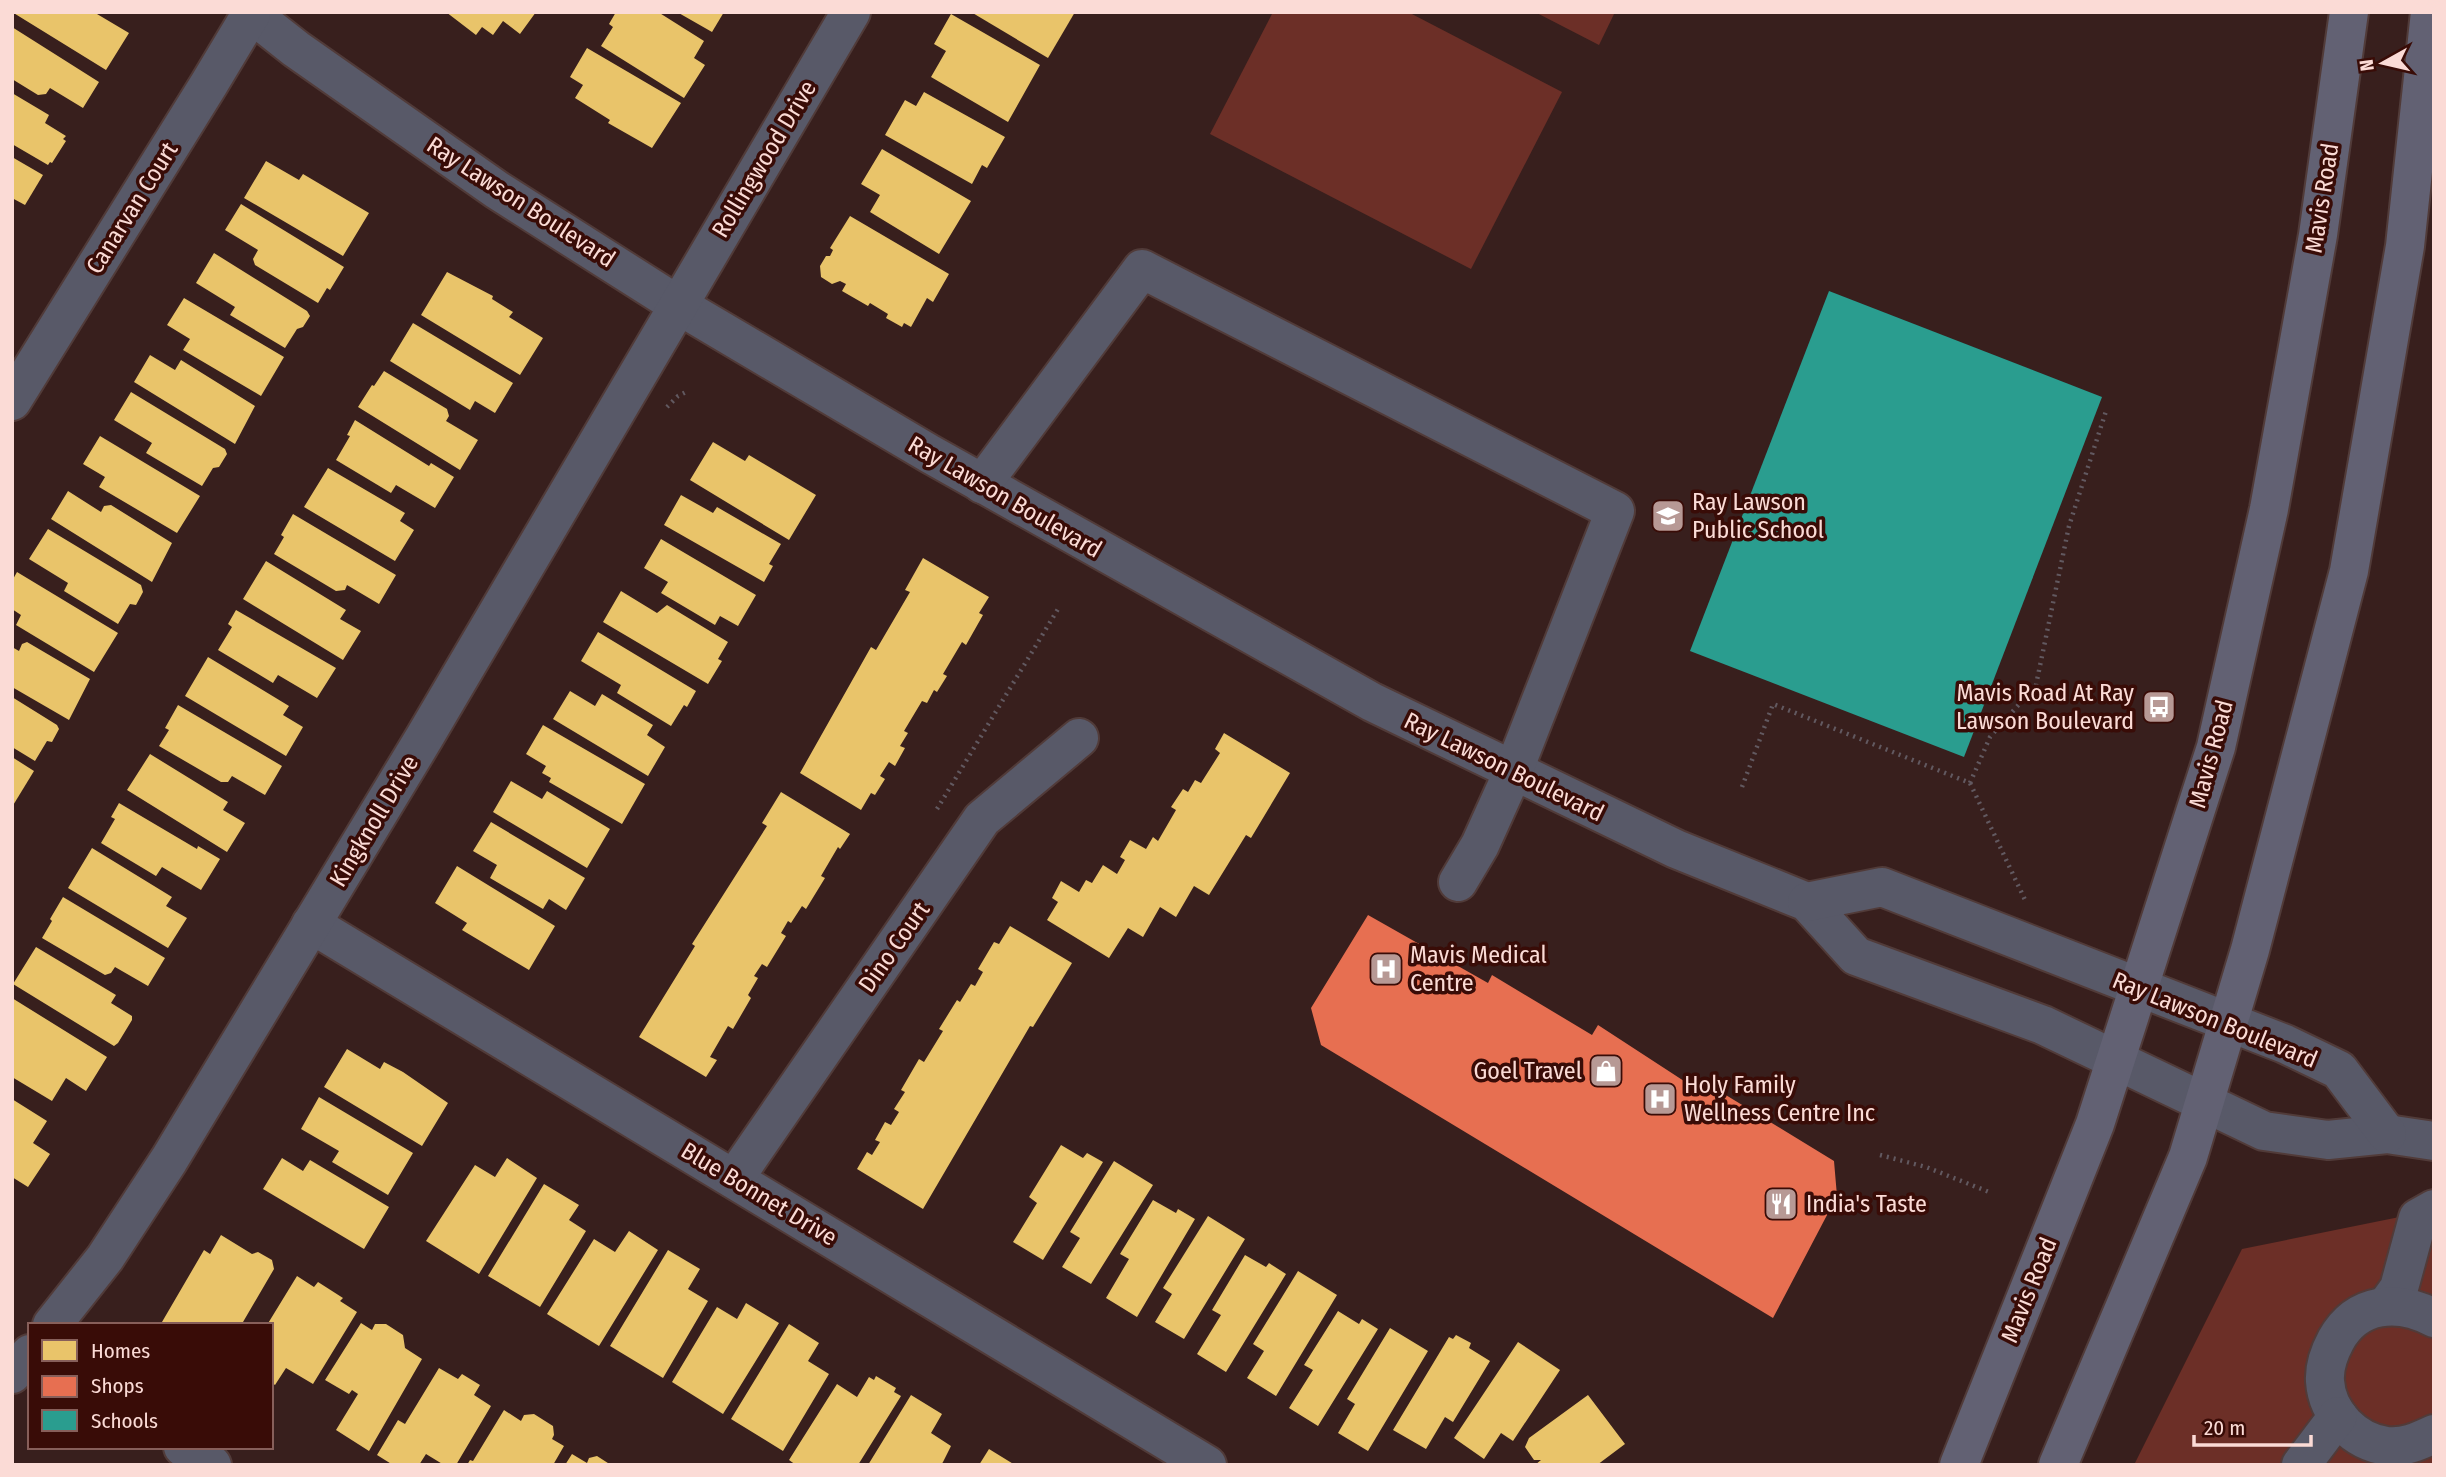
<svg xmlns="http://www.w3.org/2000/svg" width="2446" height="1477" font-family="'Fira Sans Condensed',sans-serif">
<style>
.green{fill:#6c2f27}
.homes{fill:#e9c46a}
.shops{fill:#e76f51}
.schools{fill:#2a9d8f}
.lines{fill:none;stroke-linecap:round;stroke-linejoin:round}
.minor-casing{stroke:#513b39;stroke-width:42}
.major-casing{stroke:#513b39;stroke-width:42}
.path{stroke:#625960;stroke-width:4.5;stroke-dasharray:2 5;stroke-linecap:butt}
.minor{stroke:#585968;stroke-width:38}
.major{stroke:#626173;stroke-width:38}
.labels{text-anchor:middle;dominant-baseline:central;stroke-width:7;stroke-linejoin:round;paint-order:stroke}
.street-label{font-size:24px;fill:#fbdbd6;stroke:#390c07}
.poi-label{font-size:24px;fill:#fbdbd6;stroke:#390c07;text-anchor:start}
</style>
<rect width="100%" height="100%" fill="#381f1d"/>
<g class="green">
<path d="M1273,12H1408L1562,92L1471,269L1210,134Z"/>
<path d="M1535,12H1615L1599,45Z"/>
<path d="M2434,1210V1465H2134L2242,1249Z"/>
</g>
<g class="homes">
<path d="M12,12H98L97,14L129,33L106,70Z"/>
<path d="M446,12H536L520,34L503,21L493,35L482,27L476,35Z"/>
<path d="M616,12H658L704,41L694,58L705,65L684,98L601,46L613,27L609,24Z"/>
<path d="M677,12H724L712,32Z"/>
<path d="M971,12H1075L1048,58Z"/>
<path d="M951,14L1040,65L1008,122L931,77L946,51L934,44Z"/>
<path d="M12,27L99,82L83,108L50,88L46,94L38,95L12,79Z"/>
<path d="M587,48L681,103L652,148L608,123L610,120L575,98L583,85L570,77Z"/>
<path d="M924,92L1005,137L987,168L982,165L972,184L885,135L905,100L916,106Z"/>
<path d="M12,93L49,115L45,123L66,136L63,139L66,141L52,163L50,162L48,165L12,144Z"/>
<path d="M882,149L971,201L939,254L870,212L880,195L861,184Z"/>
<path d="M12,157L43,175L25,205L12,198Z"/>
<path d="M266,161L299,180L303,174L369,213L343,256L244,198Z"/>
<path d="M241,204L344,267L330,290L327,288L318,303L255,265L253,259L258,250L225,230Z"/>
<path d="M850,216L949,274L933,302L927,298L911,327L904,323L902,327L886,318L888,314L870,303L868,306L842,291L846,284L840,281L832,284L821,277L820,266L826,256H830L833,250L830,248Z"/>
<path d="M214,253L307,311L310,316L303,327L297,329L285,348L230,315L235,307L196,283Z"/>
<path d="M447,272L493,296L492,299L513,312L509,317L543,338L520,375L421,315Z"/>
<path d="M184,298L284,357L261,396L183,350L190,339L167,325Z"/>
<path d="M413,323L513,383L495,413L475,401L470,410L390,361Z"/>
<path d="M150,355L175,370L181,360L255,406L235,444L134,382Z"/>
<path d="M384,371L447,409L449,416L446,421L478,440L460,470L358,407L372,385L374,386Z"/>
<path d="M131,392L225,449L227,454L219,467L213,468L202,486L146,453L152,443L114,420Z"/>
<path d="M355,420L429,466L431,463L454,477L435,508L396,485L391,493L336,460L350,436L347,435Z"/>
<path d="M100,436L200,496L177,533L99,487L105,477L83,464Z"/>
<path d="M713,442L745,461L749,455L816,495L789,540L690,480Z"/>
<path d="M328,468L405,513L400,521L414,530L395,561L304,507Z"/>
<path d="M68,491L101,512L104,506L111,505L172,543L152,582L51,519Z"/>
<path d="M681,495L713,513L717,507L781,544L769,564L773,566L764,582L664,525Z"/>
<path d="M293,514L396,575L379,604L347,585L345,590L336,591L274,554L284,537L281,535Z"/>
<path d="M48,529L141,585L143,592L136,605L130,604L118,624L64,591L68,583L29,559Z"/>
<path d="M661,539L756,595L738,626L720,616L715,625L661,593L668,582L644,568Z"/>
<path d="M923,558L989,597L979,613L983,615L966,645L962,642L943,674L947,676L937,692L934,690L927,703L922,701L904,731L908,733L900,746L905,748L895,766L889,762L880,776L885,779L875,795L871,793L861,810L800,773L871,647L876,650L910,592L905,590Z"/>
<path d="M266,561L346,610L340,619L361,631L343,660L243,599Z"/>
<path d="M17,572L118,633L94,672L16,625L21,615L12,609V581Z"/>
<path d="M621,591L657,613L667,605L728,642L718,659L722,661L708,684L603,622Z"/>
<path d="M236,610L336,668L317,698L278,675L273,683L218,650L232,627L228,624Z"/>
<path d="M598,632L696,691L687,707L684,705L671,726L617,693L621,685L581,661Z"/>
<path d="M27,642L90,679L69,720L12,687V647L19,651L22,644Z"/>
<path d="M208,657L289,706L283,715L303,727L286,756L185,696Z"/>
<path d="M570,691L595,706L602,694L653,725L647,735L665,747L648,776L553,719Z"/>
<path d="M12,697L57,725L59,729L52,742L47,741L35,761L12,747Z"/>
<path d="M178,705L282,766L265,795L232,776L228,782H221L159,746L169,730L165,728Z"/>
<path d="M543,725L645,784L622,824L549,782L551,778L542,773L546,766L526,754Z"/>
<path d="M1224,733L1290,773L1251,838L1246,835L1209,895L1194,886L1176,917L1160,907L1143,937L1128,928L1109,958L1047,920L1058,902L1052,898L1061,881L1079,892L1086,880L1092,883L1103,865L1117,874L1125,860L1120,857L1130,840L1146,849L1153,837L1158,841L1176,810L1171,807L1183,789L1188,792L1195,780L1201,783L1220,753L1215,749Z"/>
<path d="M150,754L228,802L223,810L245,823L227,852L127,790Z"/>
<path d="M12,757L34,771L12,807Z"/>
<path d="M511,781L542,799L547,791L610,829L587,868L493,812Z"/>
<path d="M781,792L850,834L840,849L838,847L821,876L825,878L806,909L802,906L791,923L788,921L781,933L786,936L767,967L762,964L754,976L758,978L748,995L751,998L733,1029L728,1026L710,1057L717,1060L706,1077L639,1037L695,946L692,944L767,826L762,823Z"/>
<path d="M119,803L197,849L198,846L220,859L201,890L162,867L156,876L101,843L115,819L111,817Z"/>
<path d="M491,822L585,878L566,910L549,899L543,909L490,878L497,865L473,851Z"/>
<path d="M92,848L172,897L166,906L187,918L168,948L68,888Z"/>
<path d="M457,866L555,926L529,970L462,930L467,923L435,903Z"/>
<path d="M63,897L165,958L148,986L115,967L111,973L105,975L42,938L52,921L50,919Z"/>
<path d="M1010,926L1072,963L1033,1027L1030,1026L923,1209L857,1169L867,1152L872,1155L880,1142L875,1140L885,1122L891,1125L899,1112L894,1109L905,1092L901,1090L919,1059L924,1062L943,1031L939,1029L957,1000L960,1002L971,984L975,986L983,972L978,969L994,942L999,944Z"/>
<path d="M36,947L116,995L111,1003L132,1016V1020L118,1043L114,1046L13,984Z"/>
<path d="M12,998L107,1057L86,1091L66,1078L52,1101L12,1077Z"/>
<path d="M347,1049L380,1069L384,1062L403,1072L448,1103L422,1146L324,1087Z"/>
<path d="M319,1097L413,1153L388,1195L332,1162L339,1151L301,1129Z"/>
<path d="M12,1099L47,1121L33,1143L50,1154L28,1187L12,1177Z"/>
<path d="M1061,1145L1083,1158L1087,1153L1103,1162L1043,1260L1013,1242L1037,1203L1029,1197Z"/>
<path d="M282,1158L303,1171L310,1160L389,1207L364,1249L263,1189Z"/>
<path d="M507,1158L537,1178L479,1274L426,1241L475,1165L495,1177Z"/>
<path d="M1114,1161L1153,1185L1091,1284L1062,1267L1080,1238L1070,1232Z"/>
<path d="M544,1184L579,1205L569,1220L586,1231L540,1307L488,1276Z"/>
<path d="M1153,1200L1176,1213L1178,1209L1195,1219L1137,1317L1106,1298L1129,1259L1120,1254Z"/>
<path d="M1208,1216L1245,1239L1184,1339L1155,1322L1172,1294L1163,1288Z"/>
<path d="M629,1231L658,1250L599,1346L547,1314L594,1239L615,1252Z"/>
<path d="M221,1235L252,1254L258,1252L272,1260L274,1269L243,1322L247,1325H167L162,1322L204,1250L210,1254Z"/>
<path d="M668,1250L700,1269L688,1289L708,1301L663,1378L610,1346Z"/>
<path d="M1245,1255L1266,1267L1269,1263L1286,1274L1226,1372L1197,1354L1221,1315L1212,1310Z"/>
<path d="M1298,1271L1337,1295L1276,1396L1247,1378L1264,1351L1253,1344Z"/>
<path d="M297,1276L314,1287L318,1282L343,1298L340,1301L357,1312L313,1384L286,1368L275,1385L271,1382V1325H267Z"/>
<path d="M746,1303L779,1323L723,1414L672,1382L717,1307L737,1319Z"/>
<path d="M1338,1311L1359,1324L1362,1319L1378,1329L1318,1426L1289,1408L1313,1370L1304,1365Z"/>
<path d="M361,1323L372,1330L375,1324H386L403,1335L405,1348L422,1359L369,1451L336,1430L358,1394L352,1390L349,1394L325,1380Z"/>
<path d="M789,1324L819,1343L808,1361L829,1374L783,1451L731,1419Z"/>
<path d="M1390,1328L1428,1351L1368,1451L1338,1433L1355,1404L1347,1399Z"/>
<path d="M1456,1335L1471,1343L1469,1348L1490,1361L1453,1422L1445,1417L1426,1449L1393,1430L1449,1337L1453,1339Z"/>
<path d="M1518,1342L1560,1370L1513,1441L1501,1433L1484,1459L1454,1438Z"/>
<path d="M439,1368L458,1379L462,1374L480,1385L474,1395L491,1406L456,1465H444L426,1454L419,1465H393L377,1455L398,1420L405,1424Z"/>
<path d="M876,1376L896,1388L894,1392L901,1396L858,1465H796L789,1460L837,1384L857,1397L869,1377L874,1380Z"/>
<path d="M911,1395L942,1414L931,1433L951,1446L943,1462L941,1465H868Z"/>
<path d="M1588,1395L1625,1444L1597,1465H1535L1541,1460H1534L1525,1447L1529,1438Z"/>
<path d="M504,1410L521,1421L524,1415L534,1414L553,1426L554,1435L552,1439L564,1446L553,1465H467L470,1460L473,1461Z"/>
<path d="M989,1449L1015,1465H979Z"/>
<path d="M572,1454L587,1463L589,1458L597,1456L611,1465H565Z"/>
</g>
<path class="shops" d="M1368,915L1488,983L1492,975L1592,1035L1598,1025L1707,1096L1711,1086L1834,1161L1837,1196L1773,1318L1321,1045L1311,1008Z"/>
<path class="schools" d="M1829,291L2102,397L1964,757L1690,651Z"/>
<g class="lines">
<defs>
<g id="minor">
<path d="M249,12L296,49L497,190L678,305L930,454L1372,702L1676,849L1807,902L1856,956L2043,1025L2264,1131L2328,1140L2387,1134L2434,1141"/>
<path d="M12,401L209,84L251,14"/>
<path d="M982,484L1142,269L1615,511L1513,772L1480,845L1458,882"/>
<path d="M1807,902L1882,887L2285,1044L2339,1070L2387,1134"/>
<path d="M311,924L1207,1465"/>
<path d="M734,1179L982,819L1079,738"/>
<path d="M2386,1306L2399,1288L2418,1218L2434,1209"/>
<path d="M2434,1318C2398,1299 2357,1302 2336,1340C2329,1353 2324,1366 2325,1381C2327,1414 2355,1442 2387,1446C2404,1448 2419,1441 2434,1434"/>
<path d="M52,1325L105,1258L169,1160L424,738L851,12"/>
<path d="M12,1374L30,1354"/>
<path d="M183,1447L212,1465"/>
<path d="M2301,1465L2338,1416"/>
</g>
<g id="major">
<path d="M1959,1465L2095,1124L2216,747L2269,509L2318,235L2349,12"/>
<path d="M2058,1465L2188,1157L2250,950L2349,571L2405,246L2430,12"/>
</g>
</defs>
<use href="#minor" class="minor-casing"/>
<use href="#major" class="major-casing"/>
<g class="path">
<path d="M667,407L678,396L688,391"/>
<path d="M1970,783L1990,737L2036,685L2069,526L2107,408"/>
<path d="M1742,787L1773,704L1970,783L2026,902"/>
<path d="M937,809L1058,609"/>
<path d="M1880,1155L1926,1167L1989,1192"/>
</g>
<use href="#minor" class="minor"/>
<use href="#major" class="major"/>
</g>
<defs>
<symbol id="school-square" viewBox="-11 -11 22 22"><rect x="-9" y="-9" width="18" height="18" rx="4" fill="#b79995" stroke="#390c07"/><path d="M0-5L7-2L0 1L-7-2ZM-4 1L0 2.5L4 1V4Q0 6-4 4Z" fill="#fff"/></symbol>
<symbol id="bus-square" viewBox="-11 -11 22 22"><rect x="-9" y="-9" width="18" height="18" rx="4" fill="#b79995" stroke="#390c07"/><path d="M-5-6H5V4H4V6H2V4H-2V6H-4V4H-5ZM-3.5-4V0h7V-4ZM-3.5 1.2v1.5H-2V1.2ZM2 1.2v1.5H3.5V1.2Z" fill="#fff"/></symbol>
<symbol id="hospital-square" viewBox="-11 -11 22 22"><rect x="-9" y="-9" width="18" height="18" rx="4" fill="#b79995" stroke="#390c07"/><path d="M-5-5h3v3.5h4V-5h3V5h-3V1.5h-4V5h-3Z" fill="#fff"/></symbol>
<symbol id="shop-square" viewBox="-11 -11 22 22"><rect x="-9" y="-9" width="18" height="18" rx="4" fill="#b79995" stroke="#390c07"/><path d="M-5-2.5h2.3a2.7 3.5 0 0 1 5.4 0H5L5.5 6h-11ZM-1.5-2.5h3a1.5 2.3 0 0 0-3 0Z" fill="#fff"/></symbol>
<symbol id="restaurant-square" viewBox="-11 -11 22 22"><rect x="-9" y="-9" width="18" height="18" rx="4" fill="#b79995" stroke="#390c07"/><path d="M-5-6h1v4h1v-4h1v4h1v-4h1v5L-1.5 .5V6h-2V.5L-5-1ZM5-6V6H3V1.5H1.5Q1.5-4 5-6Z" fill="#fff"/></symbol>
</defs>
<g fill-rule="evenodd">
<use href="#school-square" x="1649" y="497" width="38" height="38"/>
<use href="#bus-square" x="2140" y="688" width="38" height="38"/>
<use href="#hospital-square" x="1367" y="950" width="38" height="38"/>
<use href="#shop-square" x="1587" y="1052" width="38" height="38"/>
<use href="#hospital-square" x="1641" y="1080" width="38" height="38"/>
<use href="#restaurant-square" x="1762" y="1185" width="38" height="38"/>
</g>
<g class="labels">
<g class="street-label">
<text transform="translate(764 159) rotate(-59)">Rollingwood Drive</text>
<text transform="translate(2322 198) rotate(-81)">Mavis Road</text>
<text transform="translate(521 202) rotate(33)">Ray Lawson Boulevard</text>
<text transform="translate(132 208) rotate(-58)">Canarvan Court</text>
<text transform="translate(1005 497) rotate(30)">Ray Lawson Boulevard</text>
<text transform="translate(2211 754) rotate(-75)">Mavis Road</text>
<text transform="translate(1504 767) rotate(26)">Ray Lawson Boulevard</text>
<text transform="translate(374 821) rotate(-59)">Kingknoll Drive</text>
<text transform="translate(894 947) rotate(-55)">Dino Court</text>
<text transform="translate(2215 1020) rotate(22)">Ray Lawson Boulevard</text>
<text transform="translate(759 1194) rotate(31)">Blue Bonnet Drive</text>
<text transform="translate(2029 1290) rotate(-68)">Mavis Road</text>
</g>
<g class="poi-label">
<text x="1692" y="502">Ray Lawson<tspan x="1692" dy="28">Public School</tspan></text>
<text x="2134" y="693" text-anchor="end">Mavis Road At Ray<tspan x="2134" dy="28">Lawson Boulevard</tspan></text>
<text x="1410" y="955">Mavis Medical<tspan x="1410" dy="28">Centre</tspan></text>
<text x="1582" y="1071" text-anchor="end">Goel Travel</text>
<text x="1684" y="1085">Holy Family<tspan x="1684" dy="28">Wellness Centre Inc</tspan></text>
<text x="1806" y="1204">India's Taste</text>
</g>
</g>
<rect width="2446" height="1477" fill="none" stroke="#fbdbd6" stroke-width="28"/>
<rect x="28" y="1323" width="245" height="126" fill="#390c07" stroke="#875f5a" stroke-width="2"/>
<rect x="42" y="1340" width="35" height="21" fill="#e9c46a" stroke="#875f5a" stroke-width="2"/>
<text x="91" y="1358" font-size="21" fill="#fbdbd6">Homes</text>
<rect x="42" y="1376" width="35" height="21" fill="#e76f51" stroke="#875f5a" stroke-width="2"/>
<text x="91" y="1393" font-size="21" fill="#fbdbd6">Shops</text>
<rect x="42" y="1410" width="35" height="21" fill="#2a9d8f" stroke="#875f5a" stroke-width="2"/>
<text x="91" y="1428" font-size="21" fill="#fbdbd6">Schools</text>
<g transform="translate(2383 63) rotate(262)" stroke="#390c07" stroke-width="5" paint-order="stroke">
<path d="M0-5L12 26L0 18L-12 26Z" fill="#fbdbd6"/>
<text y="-10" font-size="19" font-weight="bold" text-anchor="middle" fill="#fbdbd6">N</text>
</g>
<path d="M2194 1435v10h117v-10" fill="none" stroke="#fbdbd6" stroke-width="3.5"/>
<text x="2204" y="1435" font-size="21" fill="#fbdbd6" stroke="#390c07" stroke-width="5" paint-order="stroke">20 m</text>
</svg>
